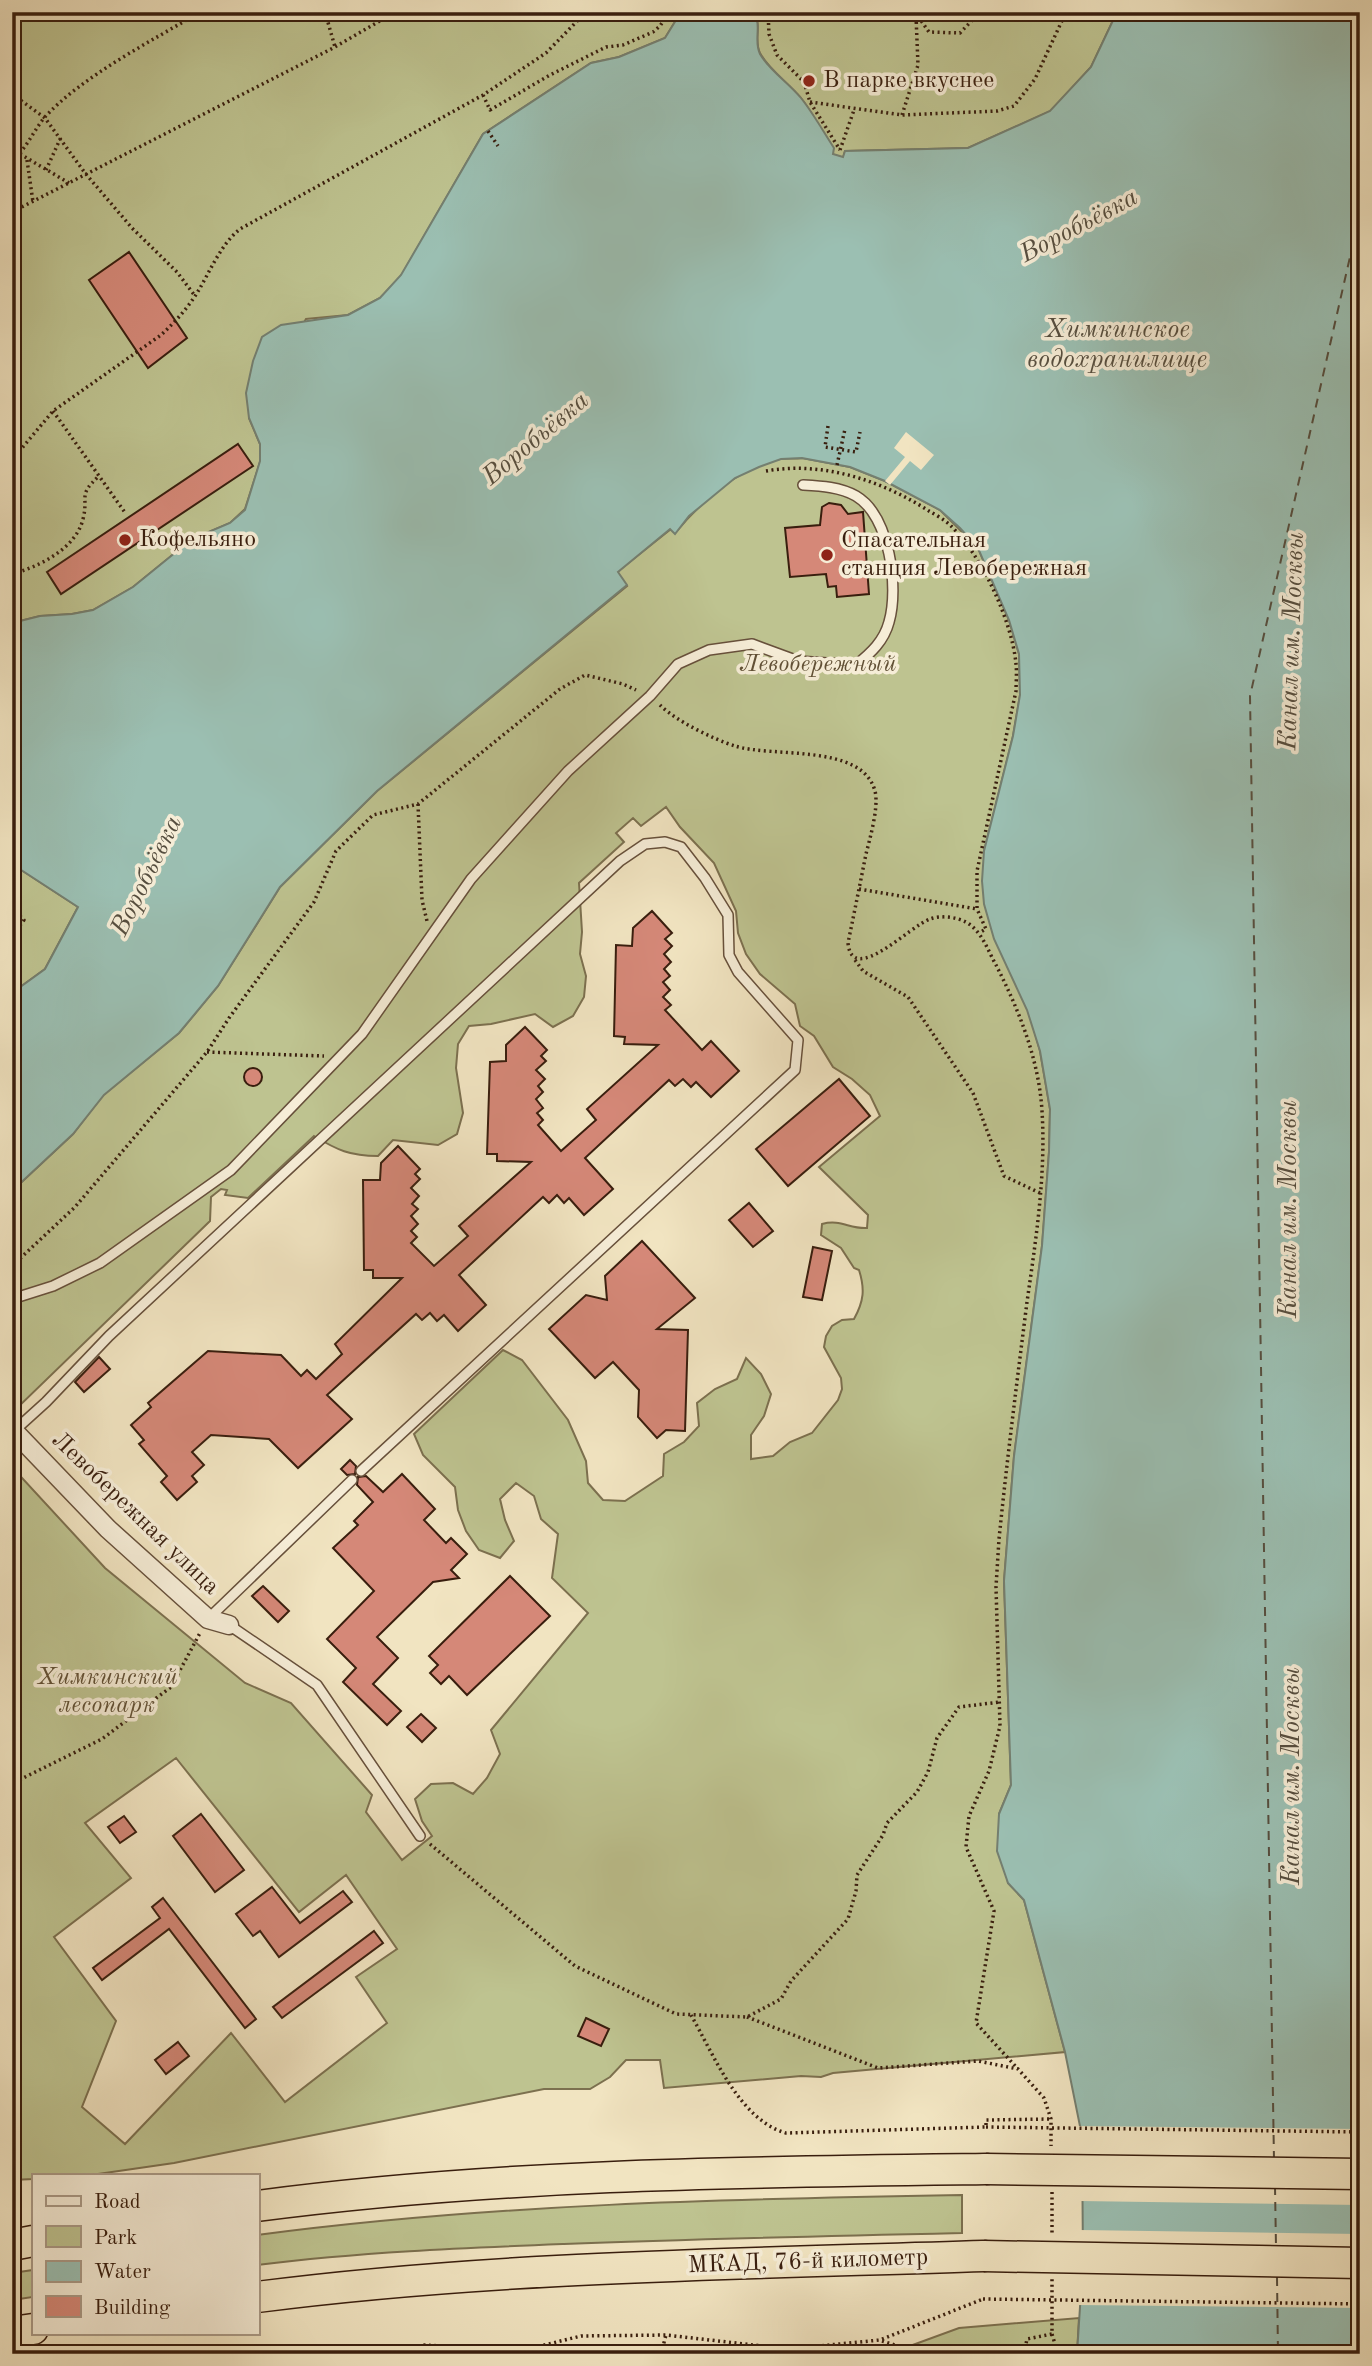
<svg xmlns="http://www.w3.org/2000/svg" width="1372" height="2366" font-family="'Old Standard TT',serif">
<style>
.green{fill:#bec390;stroke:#7c704f;stroke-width:2;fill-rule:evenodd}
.water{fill:#9bbfb2;stroke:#747f70;stroke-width:2}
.pier{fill:#f1e4c1}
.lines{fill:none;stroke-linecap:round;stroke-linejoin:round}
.ferry{stroke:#564e3f;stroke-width:2;stroke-dasharray:9 7;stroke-linecap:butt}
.building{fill:#d58878;stroke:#391e0e;stroke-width:2}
.service-casing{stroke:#67503b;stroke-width:12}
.minor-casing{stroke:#67503b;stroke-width:21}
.trunk-casing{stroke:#391e0e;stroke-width:33}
.path{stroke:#391e0e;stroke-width:3.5;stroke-dasharray:2 3.5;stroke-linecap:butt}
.service{stroke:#f6edd7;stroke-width:9}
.minor{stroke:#f6edd7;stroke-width:18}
.trunk{stroke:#f1e4c1;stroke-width:30}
.trunk-bridge-casing{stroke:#391e0e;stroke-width:33;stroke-linecap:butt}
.path-bridge{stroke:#391e0e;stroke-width:3.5;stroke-dasharray:2 3.5;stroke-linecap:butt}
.trunk-bridge{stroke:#f1e4c1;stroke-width:30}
.poi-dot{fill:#8f2418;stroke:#f6edd7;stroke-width:2.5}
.labels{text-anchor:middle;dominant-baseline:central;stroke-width:7;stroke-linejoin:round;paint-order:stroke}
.poi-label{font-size:24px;fill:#391e0e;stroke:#f6edd7;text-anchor:start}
.park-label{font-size:24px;font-style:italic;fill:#615035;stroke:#f6edd7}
.street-label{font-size:24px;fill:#391e0e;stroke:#f6edd7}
.water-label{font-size:26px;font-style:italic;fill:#564e3f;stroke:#f6edd7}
</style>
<rect width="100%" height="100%" fill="#f1e4c1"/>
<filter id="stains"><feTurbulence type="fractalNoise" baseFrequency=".00286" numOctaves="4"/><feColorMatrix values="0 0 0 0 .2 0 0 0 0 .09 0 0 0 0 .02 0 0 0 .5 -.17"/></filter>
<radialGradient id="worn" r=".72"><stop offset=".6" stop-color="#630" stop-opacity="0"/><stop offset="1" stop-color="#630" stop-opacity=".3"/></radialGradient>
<g class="green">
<path d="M12,12H681L665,38L619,57L591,63L483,134L401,276L380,298L348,315L306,319L249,418L260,444V462L245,509L230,523L192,539L133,587L93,610L72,614L40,616L12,623Z"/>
<path d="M753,12H1117L1091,67L1051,111L968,148L845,151L843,158L832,154C823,135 814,114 800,97C788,83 769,70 760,53C753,39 763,25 753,12Z"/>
<path d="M802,458L850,467L885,481L940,510L978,548L1009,620L1019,654L1020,695L1013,736L984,851L1040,1051L1050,1109L1049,1152L1042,1246L1014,1456L1004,1581L1011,1785L999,1814L1008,1883L1024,1900L1065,2052L833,2073L821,2077L801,2076L664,2088L660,2060H626L610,2077L590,2089H544L174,2163L98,2174L33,2175V2179L12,2180V1467L105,1568L245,1683L291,1703L372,1795L366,1812L402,1860L432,1836L422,1821L415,1799L431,1784L453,1783L473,1794L487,1778L500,1754L491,1730L588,1613L552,1578L558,1534L541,1519L534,1496L516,1483L500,1499L505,1520L514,1541L500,1558L479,1550L466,1531L458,1510L455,1487L423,1455L414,1434L503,1350L522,1360L568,1420L586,1461L588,1483L603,1500L625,1501L663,1476L664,1454L684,1442L699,1426L697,1403L715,1389L737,1379L746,1358L761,1374L771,1394L764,1416L751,1435V1459L773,1456L790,1442L812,1433L838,1400L842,1389L841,1378L824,1347L826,1336L832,1326L842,1320L854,1319C864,1301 865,1289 859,1270L854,1268L841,1248L821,1235L822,1224C841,1219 849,1229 867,1228L868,1215L819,1167L880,1116L870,1095L852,1079L833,1067L814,1036L800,1026L795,1004L760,974L746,954L738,933L736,911L714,863L680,827L666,807L641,826L633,818L616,833L624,842L579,883L582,932L580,954L586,976L584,997L573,1016L553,1027L535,1014L491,1024L469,1026L458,1044L456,1068L463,1113L457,1134L438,1145L393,1140L378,1156C350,1156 337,1150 314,1136L248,1198L225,1195L227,1190L221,1189L211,1197L210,1221L12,1413V1191L73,1134L103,1095L179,1033L218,986L280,887L377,791L627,586L617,572L671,529L675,533C701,502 739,467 780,459C787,458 795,459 802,458ZM176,1758L299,1912L346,1875L397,1949L356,1977L387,2023L285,2102L231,2033L125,2144L82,2107L116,2021L54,1937L131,1878L85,1823Z"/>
<path d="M12,864L78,907L45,969L12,993Z"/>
<path d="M962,2195V2233C829,2236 697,2239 564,2244C462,2248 359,2252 257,2265V2235C490,2204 728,2199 962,2195Z"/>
<path d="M33,2270V2297L12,2300V2273Z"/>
<path d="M1079,2318L1077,2354H888L959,2328Z"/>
</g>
<path class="water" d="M681,12H753C763,25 753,40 760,54C769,70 789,83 801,98C813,113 823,131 834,148L833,154L843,157L845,151L968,148L1050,111L1091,67L1117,12H1360V2354H1077L1083,2260L1082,2136L1065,2052L1024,1900L1008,1883L997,1851L999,1814L1011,1785L1004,1581L1014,1456L1042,1246L1049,1152L1050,1109L1040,1051L1027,1010L994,939L984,904L982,881L984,851L1013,736L1020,695L1019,654L1009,620L978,548L960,528L940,510L885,481L850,467L802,458L781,459L759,467L735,478L689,516L675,534L670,529L618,572L627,585L377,791L280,887L218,986L179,1033L104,1095L73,1134L12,1191V993L45,969L78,907L12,864V623L40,616L72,614L93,610L133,587L192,539L230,523L245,510L260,461V444L249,418L246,393L253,361L262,337L281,325L348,315L380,298L401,275L483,134L591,63L619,57L665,38Z"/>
<g class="pier">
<path d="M906,432L934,455L921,470L910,461L890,485L885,481L905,457L894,448Z"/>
<path d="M1076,2126L1360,2129V2205L1079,2201V2137Z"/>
<path d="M1079,2230L1360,2234V2308L1077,2305Z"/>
</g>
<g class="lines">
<g class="ferry">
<path d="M1274,2160L1250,696L1360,213"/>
<path d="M1275,2186L1276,2247"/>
<path d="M1277,2277L1278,2354"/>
</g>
</g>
<g class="building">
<path d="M129,252L187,338L148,368L89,280Z"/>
<path d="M238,444L253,466L61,594L47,572Z"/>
<path d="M829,503L841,505L848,514L863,512L869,594L837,597L836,586L828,587L826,574L790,577L785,528L820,525L822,507Z"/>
<path d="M652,911L672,933L665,939L672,946L664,954L671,962L664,969L670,976L663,982L670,990L663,997L671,1005L665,1010L702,1050L711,1041L739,1071L711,1097L696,1082L691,1087L683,1079L675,1086L669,1080L585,1158L613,1189L584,1215L569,1198L564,1203L557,1195L549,1203L543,1197L459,1275L486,1305L458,1331L444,1315L437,1321L430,1313L422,1320L416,1314L327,1395L352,1419L298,1468L269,1439L211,1435L192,1452L204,1465L192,1476L197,1482L177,1500L161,1482L167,1476L139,1444L144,1440L131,1425L151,1407L148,1403L208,1351L281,1355L301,1376L307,1370L316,1379L342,1354L335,1344L402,1278H373V1270H364L363,1180H380L381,1163L398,1146L420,1169L415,1174L420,1179L411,1188L419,1196L412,1204L418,1209L411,1216L418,1224L411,1231L417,1237L411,1243L434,1266L468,1236L459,1226L531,1162L497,1161V1154H487L490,1062L506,1061V1045L525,1027L547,1050L541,1056L546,1061L536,1070L545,1079L538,1086L543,1092L536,1099L543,1108L537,1113L543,1120L538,1125L561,1151L596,1120L587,1109L658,1045L624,1044L625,1037L614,1036L616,945L632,946L633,928Z"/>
<circle cx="253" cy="1077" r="9"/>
<path d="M839,1079L870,1116L788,1186L756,1149Z"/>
<path d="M749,1203L773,1231L753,1247L729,1220Z"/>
<path d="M642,1241L695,1298L657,1329L688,1330L685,1431L666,1430L657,1438L638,1417L639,1390L613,1362L595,1378L549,1329L586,1295L607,1300L605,1276Z"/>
<path d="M813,1247L832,1251L822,1300L803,1297Z"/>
<path d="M99,1357L110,1369L84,1392L75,1382Z"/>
<path d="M350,1460L356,1466L355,1474L347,1475L341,1469Z"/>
<path d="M402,1474L435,1509L424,1520L446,1543L451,1538L467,1554L451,1570L459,1578L433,1582L377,1637L398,1658L373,1684L401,1711L387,1725L343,1682L356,1668L327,1639L374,1591L333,1548L358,1525L354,1521L373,1502L357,1485L358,1477L366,1476L383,1492Z"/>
<path d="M510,1576L550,1616L467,1695L449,1676L441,1684L430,1673L438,1665L429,1656Z"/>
<path d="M263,1586L289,1611L278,1622L252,1596Z"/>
<path d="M421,1714L436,1728L422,1742L407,1727Z"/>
<path d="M201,1814L244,1870L215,1892L173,1836Z"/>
<path d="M124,1816L136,1832L120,1843L108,1827Z"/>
<path d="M272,1887L300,1923L343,1891L352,1902L279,1957L260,1931L253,1936L236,1914Z"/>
<path d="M163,1898L256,2019L245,2028L169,1929L102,1980L93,1968L160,1918L152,1907Z"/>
<path d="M374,1931L383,1943L282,2018L273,2007Z"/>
<path d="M586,2018L609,2029L601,2046L578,2036Z"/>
<path d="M178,2042L189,2056L166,2074L155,2060Z"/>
</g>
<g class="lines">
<defs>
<g id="service">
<path d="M12,1299L53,1286L100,1263L231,1170L362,1034L471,879L568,771L650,696L678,664L709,650L752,644L798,661L856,665C871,653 884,641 889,622C899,588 890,516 856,496C840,487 821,486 803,485"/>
<path d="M14,1431L46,1402L109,1336L620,861L645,844L665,842L681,847L705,878L728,915L729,955L738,972L798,1040L795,1070L361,1471"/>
<path d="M208,1619L352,1480"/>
<path d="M229,1625L317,1685L420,1836"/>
</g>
<path id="minor" d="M12,1429L108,1529L208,1619L229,1625"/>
<g id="trunk">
<path d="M257,2206C499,2174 743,2172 986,2169"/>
<path d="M12,2245L33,2241"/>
<path d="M257,2297C498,2266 742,2264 984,2256"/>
<path d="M12,2332L33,2329"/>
</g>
</defs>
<use href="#service" class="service-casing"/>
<use href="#minor" class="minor-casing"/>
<use href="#trunk" class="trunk-casing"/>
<g class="path">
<path d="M325,12L335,47"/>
<path d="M768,12L769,34L777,55L804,82L810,102L840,150"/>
<path d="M915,12L929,32L960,33L980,12"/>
<path d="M12,94L45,118L85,173L132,228L177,272L195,296"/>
<path d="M483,95L490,110L550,75L606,47L623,45L653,32L660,26L669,12"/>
<path d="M810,102L902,115L997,111L1014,106L1035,79L1066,12"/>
<path d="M902,115L918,65L916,16"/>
<path d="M488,131L498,146"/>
<path d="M840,150L854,110"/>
<path d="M20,154L69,183"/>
<path d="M27,160L33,202"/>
<path d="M12,161C26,149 33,132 44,118C82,76 152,41 200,12"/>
<path d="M46,170L61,137"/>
<path d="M12,212L335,47L395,12"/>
<path d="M53,411L126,514"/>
<path d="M828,426L825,447L856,452L860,432"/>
<path d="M12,460L53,411L161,335C174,323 187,309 197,293C210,272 220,245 240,229L483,95L546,53L586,12"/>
<path d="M837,465L845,429"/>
<path d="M766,471C822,461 881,480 929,511C936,515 945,520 951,526C982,556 1012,621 1016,664C1017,673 1016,683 1016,691L977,871V909L986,929L979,933"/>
<path d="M12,574C38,567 76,549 83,519C89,496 77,496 99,476"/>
<path d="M660,705C676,721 713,739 735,746C773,758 862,743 875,791C879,807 870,838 866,854C860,884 854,914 848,943C852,987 911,925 930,919C941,915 956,917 966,922C982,931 988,951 996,965C1019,1010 1039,1060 1042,1111C1046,1174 1036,1239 1027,1302C1017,1381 1007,1460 999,1539L996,1587L1000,1726L989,1771L969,1816L966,1847L994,1911L976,2023L1018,2069"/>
<path d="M418,804L422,900L427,921"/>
<path d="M859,889L977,909"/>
<path d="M12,908L24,920L12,936"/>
<path d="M855,960L863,971L908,997L973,1093L1004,1176L1040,1193"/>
<path d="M207,1052L324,1056"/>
<path d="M12,1266L75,1207L207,1052L229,1018L314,902L336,851L373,815L418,804L560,689L585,675L623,684L636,690"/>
<path d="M12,1788L21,1779L102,1739L171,1687L200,1633"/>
<path d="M430,1844L575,1966L676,2014L747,2017L781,1999L791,1981L848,1919L856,1891L857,1875L883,1835L887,1823L917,1792L928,1772L937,1738L959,1707L1000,1702"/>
<path d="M691,2015C713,2053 739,2120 786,2133L986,2127V2120L1051,2119"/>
<path d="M747,2017L878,2068L978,2061L1018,2069L1044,2098L1051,2119V2146"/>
<path d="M1052,2192V2233"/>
<path d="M1052,2334L1058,2354"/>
<path d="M882,2341L924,2354"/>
<path d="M426,2346L435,2354"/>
<path d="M358,2354L425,2345L520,2351L581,2336L666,2335L788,2349L880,2340L983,2299"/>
<path d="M661,2354L666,2335"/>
<path d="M1024,2354L1027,2339L1052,2334V2279"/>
</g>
<use href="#service" class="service"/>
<use href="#minor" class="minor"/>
<use href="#trunk" class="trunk"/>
<defs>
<g id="trunk-bridge">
<path d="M986,2169L1360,2174"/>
<path d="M984,2256L1360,2263"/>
</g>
</defs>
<use href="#trunk-bridge" class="trunk-bridge-casing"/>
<g class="path-bridge">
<path d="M986,2127L1360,2132"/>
<path d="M983,2299L1360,2304"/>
</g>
<use href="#trunk-bridge" class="trunk-bridge"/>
</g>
<g class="poi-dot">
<circle cx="809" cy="81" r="7"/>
<circle cx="125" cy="540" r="7"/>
<circle cx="827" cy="555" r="7"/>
</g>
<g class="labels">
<g class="poi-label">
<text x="823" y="81">В парке вкуснее</text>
<text x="139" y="540">Кофельяно</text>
<text x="841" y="541">Спасательная<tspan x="841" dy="28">станция Левобережная</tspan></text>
</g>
<g class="park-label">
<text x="818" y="665">Левобережный</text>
<text x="107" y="1678">Химкинский<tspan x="107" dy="28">лесопарк</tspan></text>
</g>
<g class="street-label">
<text transform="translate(135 1514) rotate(44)">Левобережная улица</text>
<text transform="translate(808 2262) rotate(-2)">МКАД, 76-й километр</text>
</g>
<g class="water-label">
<text transform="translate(1079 226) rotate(-28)">Воробьёвка</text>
<text x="1117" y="330">Химкинское<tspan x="1117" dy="30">водохранилище</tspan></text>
<text transform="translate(536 439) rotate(-40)">Воробьёвка</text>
<text transform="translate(1292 641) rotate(-88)">Канал им. Москвы</text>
<text transform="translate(147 876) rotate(-64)">Воробьёвка</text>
<text transform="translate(1289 1209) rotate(-90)">Канал им. Москвы</text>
<text transform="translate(1292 1776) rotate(-90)">Канал им. Москвы</text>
</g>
</g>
<rect width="1372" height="2366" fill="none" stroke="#f1e4c1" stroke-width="42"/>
<rect x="14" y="14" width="1344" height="2338" fill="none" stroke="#391e0e" stroke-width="3.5"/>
<rect x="21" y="21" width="1330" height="2324" fill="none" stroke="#391e0e" stroke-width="2"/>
<rect x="32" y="2174" width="228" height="161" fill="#f6edd7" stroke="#aa9a87" stroke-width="2"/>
<rect x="46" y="2196" width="35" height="10" fill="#f6edd7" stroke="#aa9a87" stroke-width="2"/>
<text x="94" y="2208" font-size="21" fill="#391e0e">Road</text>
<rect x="46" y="2226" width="35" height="21" fill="#bec390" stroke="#aa9a87" stroke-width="2"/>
<text x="94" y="2244" font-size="21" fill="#391e0e">Park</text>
<rect x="46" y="2261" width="35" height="21" fill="#9bbfb2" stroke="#aa9a87" stroke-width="2"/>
<text x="94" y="2278" font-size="21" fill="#391e0e">Water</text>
<rect x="46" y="2296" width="35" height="21" fill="#d58878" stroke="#aa9a87" stroke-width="2"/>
<text x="94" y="2314" font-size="21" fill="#391e0e">Building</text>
<rect width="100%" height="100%" filter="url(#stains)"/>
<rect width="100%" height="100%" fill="url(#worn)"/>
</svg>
